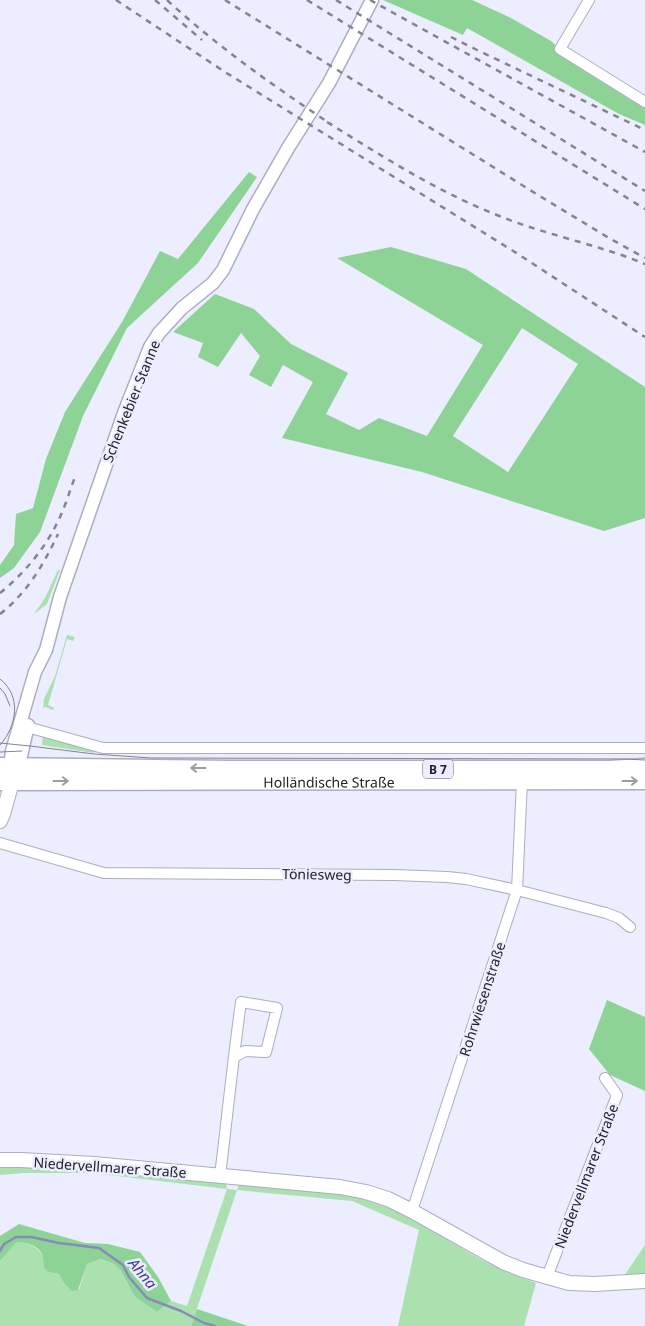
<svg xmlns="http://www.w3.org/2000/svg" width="645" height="1326" font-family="'Noto Sans',sans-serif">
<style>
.green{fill:#aae1af}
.forest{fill:#8ed396;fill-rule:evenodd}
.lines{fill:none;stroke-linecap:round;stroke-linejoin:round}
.stream{stroke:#888ab8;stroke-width:2.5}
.minor-casing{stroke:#acadc1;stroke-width:12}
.tertiary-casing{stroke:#acadc1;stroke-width:15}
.secondary-casing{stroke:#acadc1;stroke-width:16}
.primary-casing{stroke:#acadc1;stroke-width:19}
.minor{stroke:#fff;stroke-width:10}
.tertiary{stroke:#fff;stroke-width:12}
.secondary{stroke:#fff;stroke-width:14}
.primary{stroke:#fff;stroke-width:16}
.tram{stroke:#838490;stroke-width:1}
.rail{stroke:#838490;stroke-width:2.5;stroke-dasharray:6 6;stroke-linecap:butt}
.oneway{stroke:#9c9ca0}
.labels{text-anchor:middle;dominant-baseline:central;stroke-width:5;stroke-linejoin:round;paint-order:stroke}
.shield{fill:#ecedfe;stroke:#5f606a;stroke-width:1}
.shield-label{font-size:12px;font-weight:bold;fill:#23242b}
.street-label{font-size:14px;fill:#23242b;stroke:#ecedfe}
.water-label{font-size:15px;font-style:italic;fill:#453d95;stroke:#ecedfe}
</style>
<rect width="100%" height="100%" fill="#ecedfe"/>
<g class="green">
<path d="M58,570H60L47,604L34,614L45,598Z"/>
<path d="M67,635L75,637L73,641L67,639L48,705L54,708V709L52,710L46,707L43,708L44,699L55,676Z"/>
<path d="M43,735L95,751L94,753L42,745Z"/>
<path d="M0,1166C76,1168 151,1176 226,1183L227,1189L237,1190L239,1184L352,1195L393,1209L420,1224L478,1258L506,1272L536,1283L524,1326H398L419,1230L352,1201L237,1190L191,1326H0V1261L17,1242C39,1245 43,1252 48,1272L60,1274L64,1283L79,1290L87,1264L99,1259L114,1264L121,1271L135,1297L157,1312L171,1301L187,1306L227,1189L92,1173H23L0,1175Z"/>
<path d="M645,1245V1274L624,1276Z"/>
</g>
<g class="forest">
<path d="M383,0H472L511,18L551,41L560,49L609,80L645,108V125L619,114L467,28L463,35Z"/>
<path d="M249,172L257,177L198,263L127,328L83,416L40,532L14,568L0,578V565L14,545L16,514L33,508L46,459L65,412L122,322L160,251L178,259Z"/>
<path d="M391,247L466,269L645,387V518L604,531L422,472L282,438L313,382L283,365L271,387L249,375L260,356L241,333L218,367L198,357L203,343L173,332L215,294L254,309L291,344L348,373L326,414L359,430L379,418L427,436L483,345L337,258ZM522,328L578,364L508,472L453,436Z"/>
<path d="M607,1000L645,1017V1091L610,1075L589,1049Z"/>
<path d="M19,1224L85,1243L108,1244L140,1252L158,1277L171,1301L157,1312L135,1297L121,1271L114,1264L100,1259L87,1264L78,1290L72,1291L64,1283L59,1274L48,1272L44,1268C45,1249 35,1244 17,1242L0,1261V1236Z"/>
<path d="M197,1309L248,1326H191Z"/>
</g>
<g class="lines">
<path class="stream" d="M0,1251L4,1244L16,1237H31L59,1243L99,1248L123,1265L129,1277L147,1298L181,1311L204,1323L215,1326"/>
<defs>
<g id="minor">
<path d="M589,0L560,49L645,102"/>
<path d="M27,727L103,748H645"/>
<path d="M0,843L104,873L394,875L447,877L466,879L517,890L606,913L619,918L630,927"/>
<path d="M220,1176C227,1118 233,1060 241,1002L277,1008L266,1052L245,1051L234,1057"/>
<path d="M412,1211L517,890L522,781"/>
<path d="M547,1277L617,1095L605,1078"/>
</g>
<g id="tertiary">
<path d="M14,773L21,756L28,725"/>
<path d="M11,775L10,766L12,751L35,672L46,650L60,597L124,413L150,347L159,333L182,308L213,283L223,270L253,209L288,148L329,83L372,0"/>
</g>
<g id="secondary">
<path d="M0,821L3,814L12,782"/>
<path d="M0,1160H21L94,1164L340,1187L366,1192L388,1199L412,1211L503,1262L523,1270L569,1283L595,1284L645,1281"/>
</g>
<g id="primary">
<path d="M0,766L232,769H609L645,767"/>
<path id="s1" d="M0,782L645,781"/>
</g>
</defs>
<use href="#minor" class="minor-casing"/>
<use href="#tertiary" class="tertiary-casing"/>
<use href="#secondary" class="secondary-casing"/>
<use href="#primary" class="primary-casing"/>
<use href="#minor" class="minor"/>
<use href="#tertiary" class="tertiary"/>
<use href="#secondary" class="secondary"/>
<use href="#primary" class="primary"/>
<g class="tram">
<path d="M0,679C22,696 17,726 0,745"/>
<path d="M0,688L5,694L10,706"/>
<path d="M0,743L30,746L94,754L151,758L625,759L645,760"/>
<path d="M0,752L22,751"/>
</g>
<g class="rail">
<path d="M116,0L225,72L518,254L645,337"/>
<path d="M155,0L202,40"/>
<path d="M167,0C219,48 274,86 332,125"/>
<path d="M225,0L538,195L609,238L645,258"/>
<path d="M307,0L645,209"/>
<path d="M336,0L645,191"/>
<path d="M370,0L645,152"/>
<path d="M451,37L477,50L645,130"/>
<path d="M327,122C382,156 436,191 497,215C545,235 597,244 645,264"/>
<path d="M0,593C25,573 47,546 60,517C66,504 70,490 75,477"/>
<path d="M0,614C27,593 44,564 58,534"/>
</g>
</g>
<defs><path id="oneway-shaft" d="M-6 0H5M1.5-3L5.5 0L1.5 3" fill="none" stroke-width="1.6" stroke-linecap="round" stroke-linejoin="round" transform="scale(1.25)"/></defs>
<g class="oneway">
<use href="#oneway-shaft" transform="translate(198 768) rotate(-180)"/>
<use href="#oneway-shaft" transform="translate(61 781)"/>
<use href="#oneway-shaft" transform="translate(630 781)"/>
</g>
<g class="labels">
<rect class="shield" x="423" y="759.5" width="30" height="19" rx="4"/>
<g class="shield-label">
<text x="438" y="769">B 7</text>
</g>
<g class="street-label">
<text transform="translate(131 401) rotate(-68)">Schenkebier Stanne</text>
<text stroke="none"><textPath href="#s1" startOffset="329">Holländische Straße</textPath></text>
<text transform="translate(317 874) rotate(1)">Töniesweg</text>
<text transform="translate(482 999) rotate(-72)">Rohrwiesenstraße</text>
<text transform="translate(110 1167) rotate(4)">Niedervellmarer Straße</text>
<text transform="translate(586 1176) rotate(-69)">Niedervellmarer Straße</text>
</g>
<g class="water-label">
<text transform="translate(143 1273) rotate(50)">Ahna</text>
</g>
</g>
</svg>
